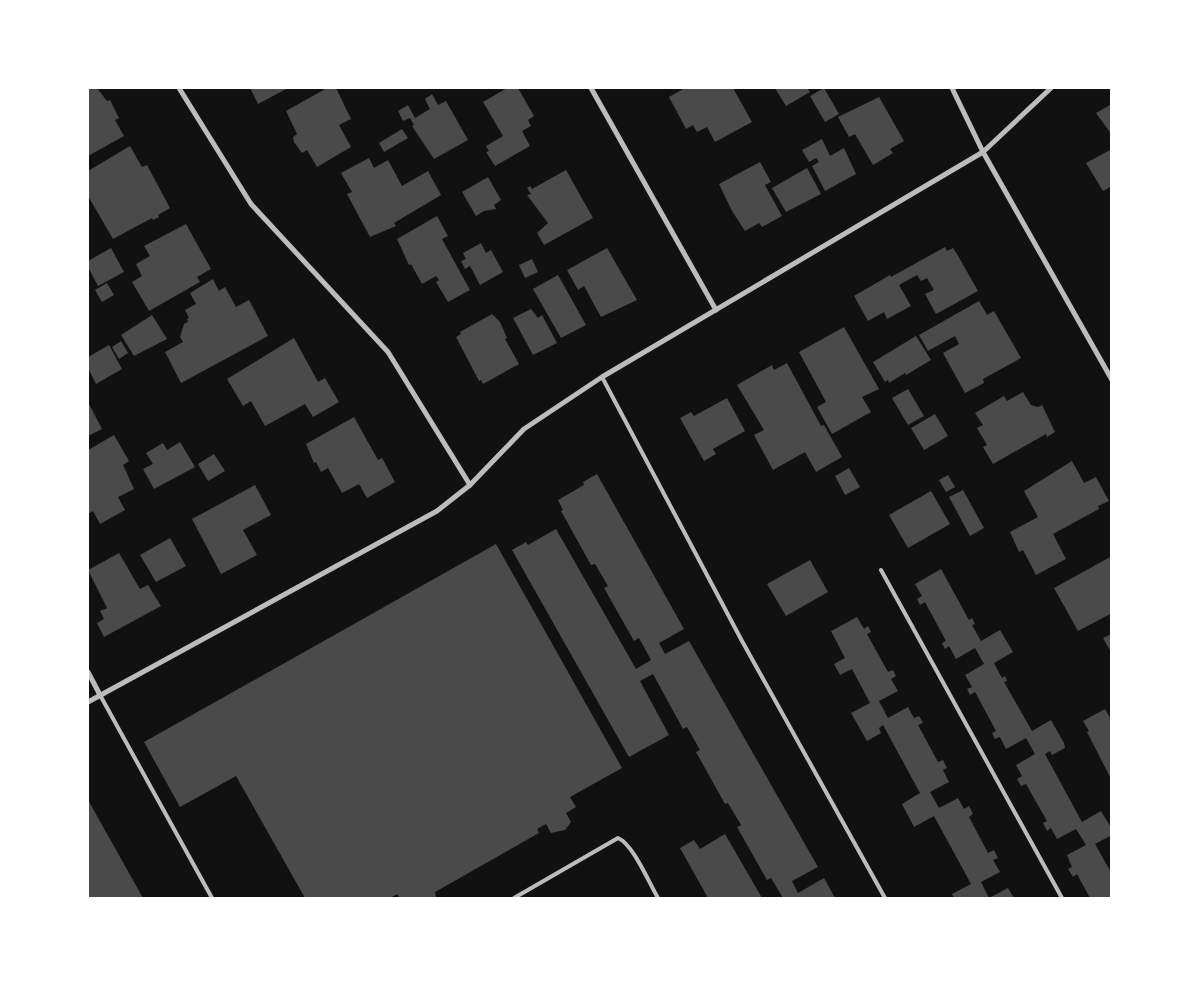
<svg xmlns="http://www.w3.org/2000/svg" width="1199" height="986" font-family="'Archivo Narrow',sans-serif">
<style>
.building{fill:#4a4a4a}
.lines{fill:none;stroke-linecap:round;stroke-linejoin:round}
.service{stroke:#bcbcbc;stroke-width:4}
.minor{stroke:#bcbcbc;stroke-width:5}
</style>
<rect width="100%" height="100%" fill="#111"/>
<g class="building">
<path d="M88,88H97L107,101L110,100L119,118L115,120L124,136L88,156Z"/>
<path d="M250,88H288L258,104Z"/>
<path d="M327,88H336L351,119L339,125L351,147L317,167L307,150L302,153L294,142L293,137L297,134L286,111Z"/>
<path d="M507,88H518L534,116L528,120L531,126L522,131L530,146L495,166L486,152L489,151L486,146L503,136L483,102Z"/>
<path d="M685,88H733L752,122L715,142L707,127L697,132L693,125L686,129L669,97Z"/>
<path d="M775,88H807L810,92L786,106Z"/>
<path d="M824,88L839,114L825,122L810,96Z"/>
<path d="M432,94L438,105L446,101L468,140L434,159L412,126L414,125L410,118L403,121L398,111L408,105L415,118L430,109L425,99Z"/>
<path d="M879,97L904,141L890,149L893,153L873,165L855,134L849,137L838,117Z"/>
<path d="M1112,104V135L1096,113Z"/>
<path d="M402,129L408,138L384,152L379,143Z"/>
<path d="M822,139L830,156L844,148L856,174L825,191L812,166L819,162L816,158L809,162L802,150Z"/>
<path d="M130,146L142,167L147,165L170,208L158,215L159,217L153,220L152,218L113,239L88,196V171Z"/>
<path d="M1112,149V186L1103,191L1086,163Z"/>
<path d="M369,158L374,168L388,160L402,186L428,171L441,195L394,223L396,226L370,237L347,194L352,192L341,173Z"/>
<path d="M760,162L771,182L765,185L782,216L762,227L759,223L745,231L732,211L719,184Z"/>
<path d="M807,168L821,194L786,212L772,188Z"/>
<path d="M566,170L593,218L544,245L537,233L548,223L527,195L531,194L527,188L530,186L532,189Z"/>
<path d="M488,177L501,200L494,205L496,209L484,211L476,216L462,192Z"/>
<path d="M437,216L448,236L442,239L470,290L448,302L436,282L439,280L436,276L422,284L411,264L409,265L397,239Z"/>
<path d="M186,224L211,269L197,277L200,282L149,311L132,282L142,276L136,264L150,256L144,246Z"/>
<path d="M481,243L486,253L491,250L503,272L480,285L470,266L465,269L461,261L466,259L463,253Z"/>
<path d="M945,247L947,251L953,248L957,254L978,291L936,314L925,294L934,290L927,278L921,281L917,275L899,285L911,306L887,319L884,312L868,321L854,296L890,275L891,277Z"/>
<path d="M111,248L124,272L98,286L88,267V261Z"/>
<path d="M607,248L637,300L601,317L584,286L578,290L567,270Z"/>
<path d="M532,259L538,272L525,278L519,265Z"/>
<path d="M558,275L586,325L561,338L533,289Z"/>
<path d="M213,279L219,291L225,287L236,307L249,300L268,336L181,383L165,352L183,342L180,337L184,324L188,322L187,319L189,318L185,310L196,304L190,293Z"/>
<path d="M107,283L114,295L102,302L95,290Z"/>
<path d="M979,301L987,315L994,311L1021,358L983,379L984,383L965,393L943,353L959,344L955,336L928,351L919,335Z"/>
<path d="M531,309L538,318L542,315L557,343L533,355L513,318Z"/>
<path d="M492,314L500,322L507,338L505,339L519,364L483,384L481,380L479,381L456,337L461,334L460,332Z"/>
<path d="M152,315L167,339L134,356L121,335Z"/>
<path d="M844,327L879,389L862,397L871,412L832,434L817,407L826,402L799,352Z"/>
<path d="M916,336L931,360L906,375L905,373L889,383L888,380L885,382L873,362Z"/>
<path d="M294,338L318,382L325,378L339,402L313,417L305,404L265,426L251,401L243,406L227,379Z"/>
<path d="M121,341L128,353L119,359L112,347Z"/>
<path d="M109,345L122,369L96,384L88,368V357Z"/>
<path d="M787,363L821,426L824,425L842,457L816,472L805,452L773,470L754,435L764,430L737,385L772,365L774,370Z"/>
<path d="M908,389L924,416L908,425L892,398Z"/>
<path d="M1023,392L1031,405L1038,407L1042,405L1055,432L1047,437L1046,434L993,464L983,447L987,445L977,428L983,425L975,413L1004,396L1007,401Z"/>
<path d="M727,398L745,431L713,449L716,454L704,461L680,418L691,412L694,416Z"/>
<path d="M88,402L102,429L88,436Z"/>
<path d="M935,414L948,436L924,450L911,428Z"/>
<path d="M354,417L378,460L382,458L395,482L367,498L359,484L342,493L328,468L321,472L316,462L314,463L306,444Z"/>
<path d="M114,435L129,461L123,465L134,489L118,497L125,510L100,524L93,511L88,514V450Z"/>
<path d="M180,442L195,467L154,489L143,469L153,464L146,453L163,443L167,450Z"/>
<path d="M214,454L225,471L208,481L198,464Z"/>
<path d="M1072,461L1084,483L1096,477L1109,501L1098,506L1099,509L1053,534L1066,559L1036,575L1023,550L1019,552L1010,532L1038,517L1024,491Z"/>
<path d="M849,468L860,487L845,495L835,476Z"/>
<path d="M597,474L684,629L659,643L665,654L689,641L818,867L792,881L798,893L824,878L835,898H783L771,878L767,880L737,827L741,825L728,803L725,804L696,752L700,750L687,727L683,729L653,674L640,681L669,735L629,757L512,550L526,542L528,545L556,529L636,669L651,660L639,638L634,641L604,588L608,586L595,564L591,565L561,511L563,510L558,500L584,485L583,482Z"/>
<path d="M948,475L955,487L946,492L939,480Z"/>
<path d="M255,485L271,515L243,530L257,555L221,574L192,519Z"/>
<path d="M963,490L984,528L970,536L949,497Z"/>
<path d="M931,491L950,524L908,548L889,515Z"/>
<path d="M170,538L186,566L156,582L140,555Z"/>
<path d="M496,544L622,768L570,797L576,807L566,813L571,822L565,830L551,833L546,824L537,829L539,833L435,892L436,898H400L397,894L390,898H305L236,776L180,807L144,742Z"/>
<path d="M119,553L140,589L148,585L161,606L104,637L97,623L104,619L100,611L107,608L88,570Z"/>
<path d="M1112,556V613L1078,631L1054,588Z"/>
<path d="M810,560L828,592L786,616L767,584Z"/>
<path d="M941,569L969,620L972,618L975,624L972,625L981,641L1000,630L1013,652L994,663L1002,678L1005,676L1007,681L1004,682L1032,731L1051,720L1064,743L1065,748L1052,755L1050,751L1045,754L1082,822L1101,811L1112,829V835L1095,844L1112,874V898H1090L1077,874L1073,877L1068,869L1072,867L1067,855L1086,845L1076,829L1057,839L1051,828L1047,831L1043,823L1047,821L1026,784L1021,786L1017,779L1022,776L1016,765L1035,754L1026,738L1006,749L1000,737L995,739L992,733L996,731L975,692L970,695L967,689L972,687L965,675L984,664L975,648L956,659L949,646L945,649L942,643L946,641L925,602L920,605L917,599L922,596L915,584Z"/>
<path d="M857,617L864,629L868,626L871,632L867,634L888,672L893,670L896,676L891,679L898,691L879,701L888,718L908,707L914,718L919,716L923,723L918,725L938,762L943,760L947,768L943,770L949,782L930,792L939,808L958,798L964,809L969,806L973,814L969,817L988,853L994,850L998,858L993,860L1000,872L981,882L989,898H954L952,894L971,884L934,816L914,827L902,804L920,793L883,725L879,728L881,733L867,741L851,713L870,703L852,669L840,675L834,664L845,658L831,631Z"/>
<path d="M1112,634V654L1103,638Z"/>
<path d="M1105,709L1112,721V781L1087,732L1089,731L1083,721Z"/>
<path d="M88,800L143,898H88Z"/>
<path d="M725,834L762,898H708L680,848L694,840L700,849Z"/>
<path d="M1008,888L1014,898H989Z"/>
</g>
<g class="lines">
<g class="service">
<path d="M602,377L742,641L885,898"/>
<path d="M881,570L1062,898"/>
<path d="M100,695L212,898"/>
<path d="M514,898L618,838C633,844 649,883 658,898"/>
</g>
<g class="minor">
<path d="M179,88L251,204L388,352L470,485"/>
<path d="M591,88L716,310"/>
<path d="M952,88L983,152L1112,380"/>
<path d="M88,672L100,695"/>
<path d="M88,702L437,511L470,485L524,429L602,377L983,152L1051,88"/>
</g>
</g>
<rect width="1199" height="986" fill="none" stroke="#ffffff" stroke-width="178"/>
</svg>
